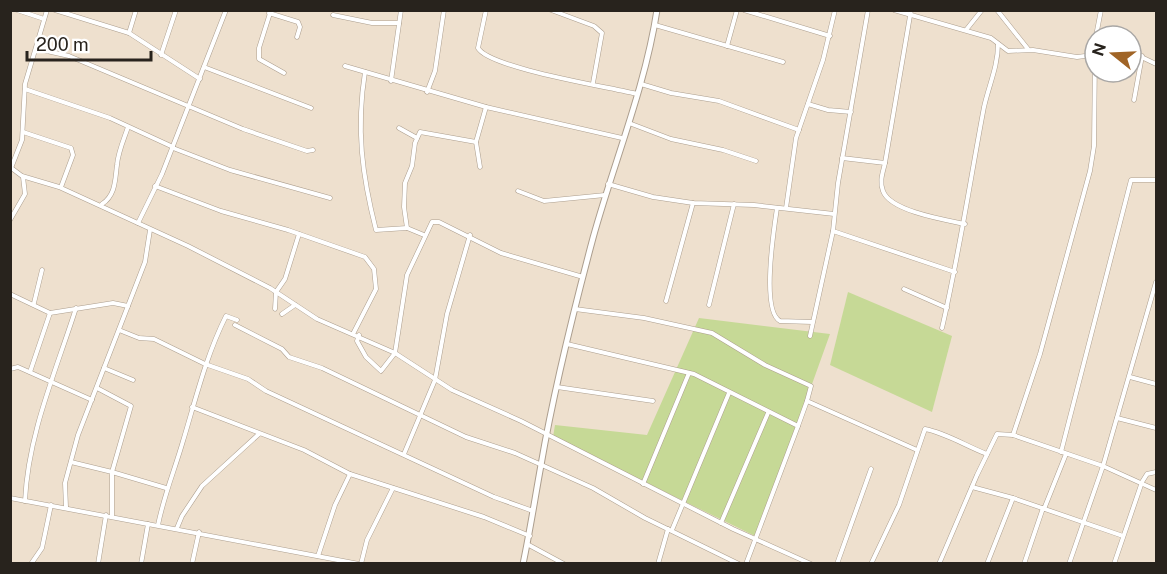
<svg xmlns="http://www.w3.org/2000/svg" width="1167" height="574" font-family="'Public Sans',sans-serif">
<style>
.green{fill:#c6d996}
.lines{fill:none;stroke-linecap:round;stroke-linejoin:round}
.minor-casing{stroke:#ac9e8e;stroke-width:5}
.tertiary-casing{stroke:#ac9e8e;stroke-width:7}
.minor{stroke:#fff;stroke-width:4}
.tertiary{stroke:#fff;stroke-width:5}
</style>
<rect width="100%" height="100%" fill="#eee0ce"/>
<g class="green">
<path d="M848,292L952,336L932,412L830,365Z"/>
<path d="M699,318L830,334L757,537L553,437L555,425L647,435Z"/>
</g>
<g class="lines">
<defs>
<g id="minor">
<path d="M17,10L44,19"/>
<path d="M55,10L129,33L200,79"/>
<path d="M271,10L259,48V59L284,73"/>
<path d="M486,10L478,48C489,68 609,87 637,94"/>
<path d="M551,10L594,26L602,33L593,83"/>
<path d="M744,10L830,36"/>
<path d="M868,10L838,183L833,231L955,272"/>
<path d="M894,10L991,38L1008,51L1033,50L1077,57L1093,55L1095,40"/>
<path d="M997,10L1028,49"/>
<path d="M269,13L298,22L300,27L297,37"/>
<path d="M333,15L372,23H399"/>
<path d="M655,25L783,62"/>
<path d="M966,30L982,10"/>
<path d="M129,33L136,10"/>
<path d="M1096,36L1101,10"/>
<path d="M727,46L737,10"/>
<path d="M38,49L69,56L243,129L307,151L313,150"/>
<path d="M1131,52L1156,64"/>
<path d="M161,55L176,10"/>
<path d="M345,66L486,107L622,138"/>
<path d="M204,67L311,108"/>
<path d="M365,72C356,129 362,175 376,230L407,228"/>
<path d="M391,81L401,10"/>
<path d="M641,84L671,93L719,101L799,130"/>
<path d="M25,89L110,118L173,147"/>
<path d="M427,92L435,71L444,10"/>
<path d="M1134,100L1142,56"/>
<path d="M808,104L828,110L851,112"/>
<path d="M629,123L671,139L723,150L756,161"/>
<path d="M399,128L417,138"/>
<path d="M23,132L71,148L73,155L61,187"/>
<path d="M173,148L230,170L330,198"/>
<path d="M842,158L885,163C883,172 879,181 883,191C890,211 945,220 965,224"/>
<path d="M885,163L911,10"/>
<path d="M10,167L22,176L59,187L188,246L270,288L317,319L395,353L452,390L521,421L733,529L811,564"/>
<path d="M480,167L476,142L486,107"/>
<path d="M11,168L22,140L25,84L47,10"/>
<path d="M608,184L653,197L693,203L754,205L834,214"/>
<path d="M155,186L221,211L288,230L365,257L374,269L376,289L354,332"/>
<path d="M518,191L544,201L605,195"/>
<path d="M102,204C116,195 115,179 117,165C118,152 124,139 128,127"/>
<path d="M777,208C774,228 761,311 780,321L812,322"/>
<path d="M786,208L796,138L823,60L835,10"/>
<path d="M10,220L25,194L23,177"/>
<path d="M138,223L162,174L226,10"/>
<path d="M424,235L407,228L404,207L405,183L412,166L415,143L420,132L476,142"/>
<path d="M904,289L947,308"/>
<path d="M10,294L50,313L113,303L128,306"/>
<path d="M666,301L693,203"/>
<path d="M34,303L42,270"/>
<path d="M709,305L734,204"/>
<path d="M275,309L276,292L285,279L299,234"/>
<path d="M575,309L644,318L712,333L765,365L811,386L807,401L917,450"/>
<path d="M282,314L295,305"/>
<path d="M235,325L282,349L289,357L322,368L466,437L515,453L593,488L645,518L739,564"/>
<path d="M942,328C959,255 970,181 984,107C989,85 998,66 998,44"/>
<path d="M119,330L139,338L154,339L205,364L248,379L266,391L494,497L533,511"/>
<path d="M359,335L357,341L366,357L381,371L395,353L407,275L432,222H439L501,253L583,277"/>
<path d="M810,336L833,231"/>
<path d="M567,344L694,374L798,426L746,564"/>
<path d="M104,368L133,380"/>
<path d="M10,369L18,367L92,400"/>
<path d="M30,372L50,313"/>
<path d="M1130,377L1156,384"/>
<path d="M557,387L653,401"/>
<path d="M97,388L131,406L112,472L166,488"/>
<path d="M192,407L304,450L350,474L484,517L530,536"/>
<path d="M1117,418L1156,428"/>
<path d="M798,426L807,401"/>
<path d="M1013,435L1040,354L1090,171L1094,146L1095,56"/>
<path d="M1061,452L1131,180H1156"/>
<path d="M404,454L435,380L447,314L470,235"/>
<path d="M71,462L112,472V516"/>
<path d="M643,484L689,373"/>
<path d="M972,487L1013,498L1123,536"/>
<path d="M10,498L359,564"/>
<path d="M25,501C28,434 56,371 76,308"/>
<path d="M66,507L65,483L78,435L145,262L150,230"/>
<path d="M1044,509L1066,454"/>
<path d="M721,523L768,413"/>
<path d="M158,525C164,495 175,469 183,441C196,398 206,356 226,316L237,320"/>
<path d="M177,528L182,516L202,486L259,434"/>
<path d="M672,530L729,393"/>
<path d="M527,544L564,564"/>
<path d="M318,556L335,505L350,474"/>
<path d="M31,564L42,548L51,505"/>
<path d="M98,564L106,515"/>
<path d="M141,564L148,524"/>
<path d="M192,564L199,532"/>
<path d="M361,564L367,540L393,488"/>
<path d="M658,564L668,529"/>
<path d="M837,564L871,469"/>
<path d="M871,564L899,505L925,429C946,433 966,446 987,454"/>
<path d="M939,564L977,475L997,434L1013,435L1103,466L1156,490"/>
<path d="M987,564L1013,498"/>
<path d="M1024,564L1043,508"/>
<path d="M1069,564L1103,466L1156,282"/>
<path d="M1114,564L1142,482L1147,474L1156,472"/>
</g>
<path id="tertiary" d="M523,564C530,531 535,498 541,465C554,389 573,313 593,238C614,162 645,88 657,10"/>
</defs>
<use href="#minor" class="minor-casing"/>
<use href="#tertiary" class="tertiary-casing"/>
<use href="#minor" class="minor"/>
<use href="#tertiary" class="tertiary"/>
</g>
<rect width="1167" height="574" fill="none" stroke="#28231d" stroke-width="24"/>
<g transform="translate(1113 54) rotate(288)"><circle r="28" fill="#ffffff" stroke="#a9a7a5" stroke-width="1.5"/>
<path d="M0-4.5L10 22L0 15L-10 22Z" fill="#a06426"/>
<text y="-9" font-size="16" font-weight="bold" text-anchor="middle" fill="#28231d">N</text>
</g>
<path d="M27 51v9h124v-9" fill="none" stroke="#28231d" stroke-width="3"/>
<text x="36" y="51" font-size="18" fill="#28231d" stroke="#ffffff" stroke-width="4.5" paint-order="stroke">200 m</text>
</svg>
